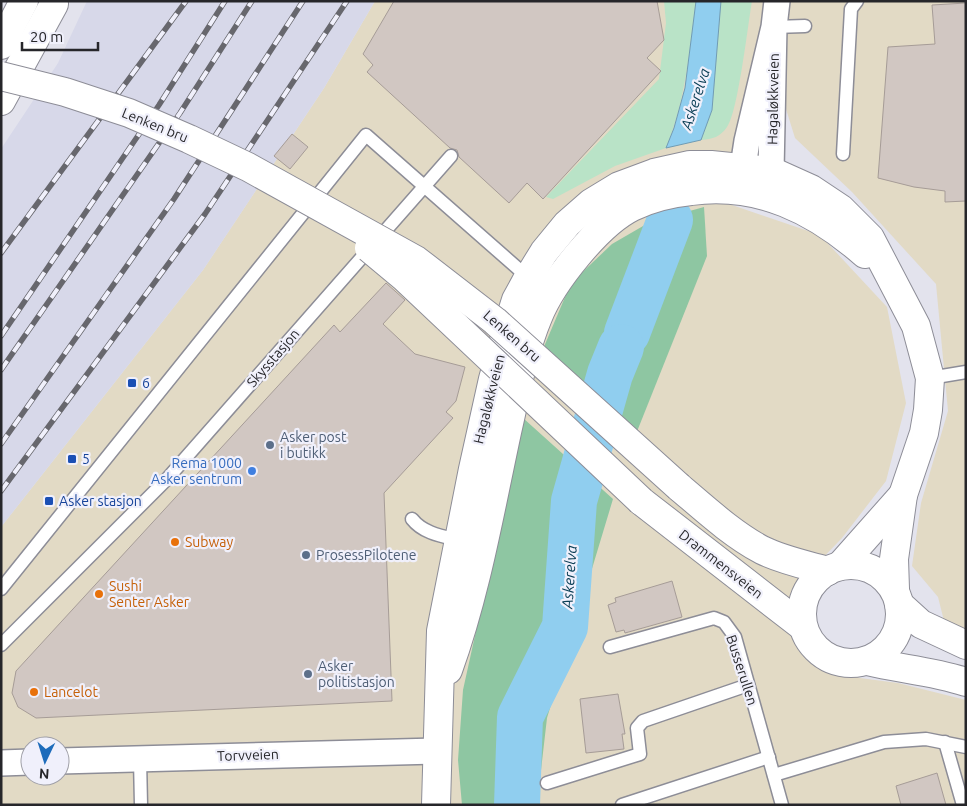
<svg xmlns="http://www.w3.org/2000/svg" width="967" height="806" font-family="Ubuntu,sans-serif">
<style>
.commercial{fill:#e2dac5;fill-rule:evenodd}
.built{fill:#d7d8e9}
.green{fill:#b9e3c7}
.forest{fill:#8ec6a2}
.water{fill:#90ceef;stroke:#709cb4}
.lines{fill:none;stroke-linecap:round;stroke-linejoin:round}
.river{stroke:#90ceef;stroke-width:46}
.building{fill:#d1c7c2;stroke:#a69c97}
.lane-casing{stroke:#8d8d97;stroke-width:15}
.street-casing{stroke:#8d8d97;stroke-width:28}
.secondary-casing{stroke:#8d8d97;stroke-width:30}
.lane{stroke:#fff;stroke-width:12}
.street{stroke:#fff;stroke-width:25}
.secondary{stroke:#fff;stroke-width:28}
.rail-casing{stroke:#67676d;stroke-width:5.5}
.rail{stroke:#f0f0fb;stroke-width:4;stroke-dasharray:11;stroke-linecap:butt}
.secondary-bridge-casing{stroke:#8d8d97;stroke-width:30;stroke-linecap:butt}
.secondary-bridge{stroke:#fff;stroke-width:28}
.transit-dot{fill:#1a4fb4;stroke:#f0f0fb;stroke-width:2}
.service-dot{fill:#5c6f8a;stroke:#f0f0fb;stroke-width:2}
.shop-dot{fill:#3f7fe0;stroke:#f0f0fb;stroke-width:2}
.food-dot{fill:#e8710a;stroke:#f0f0fb;stroke-width:2}
.labels{text-anchor:middle;dominant-baseline:central;stroke-width:4.5;stroke-linejoin:round;paint-order:stroke}
.street-label{font-size:14px;fill:#26262a;stroke:#f0f0fb}
.transit-label{font-size:14px;fill:#164399;stroke:#f0f0fb;text-anchor:start}
.service-label{font-size:14px;fill:#4e5e75;stroke:#f0f0fb;text-anchor:start}
.shop-label{font-size:14px;fill:#366cbe;stroke:#f0f0fb;text-anchor:end}
.food-label{font-size:14px;fill:#c56008;stroke:#f0f0fb;text-anchor:start}
.water-label{font-size:15px;font-style:italic;fill:#0c4057;stroke:#f0f0fb}
</style>
<rect width="100%" height="100%" fill="#e3e3ed"/>
<g class="commercial">
<path d="M375,1H771L764,50L732,205L820,235L887,307L906,403L886,481L842,538L816,565L790,629L817,661L860,678L898,683L966,700V805H1V527L203,270L324,88ZM30,746H60V776H30Z"/>
<path d="M776,1H966V633L945,625L938,597L912,566L921,503L948,411L936,284L852,192L795,138L768,51Z"/>
</g>
<path class="built" d="M87,1H375L324,88L203,270L1,527V149L58,63Z"/>
<g class="green">
<path d="M664,1H696C689,52 686,100 666,148L615,166L553,199L546,197L659,79L666,23Z"/>
<path d="M721,1H752C748,24 738,113 727,127C720,137 713,139 701,140L712,110Z"/>
</g>
<g class="forest">
<path d="M704,207L707,256L636,434L543,349L571,283L612,244L650,222Z"/>
<path d="M523,418L613,499L547,718L537,805H462L458,760L463,690Z"/>
</g>
<path class="water" d="M696,1H721L712,110L701,140L666,148L674,128L685,88Z"/>
<g class="lines">
<g class="river">
<path d="M627,333L670,220"/>
<path d="M517,805L520,717L565,627L574,501L610,374L621,347"/>
</g>
</g>
<g class="building">
<path d="M394,1H657L664,40L647,58L661,71L543,199L527,183L509,203L459,157L457,150L450,148L367,72L373,65L363,54Z"/>
<path d="M966,3V201L945,202V191L914,187L878,178L888,47L935,44L932,5Z"/>
<path d="M292,134L308,147L290,169L274,156Z"/>
<path d="M386,283L405,300L383,324L415,354L465,367L456,401L446,412L453,418L384,493L392,701L36,718L18,707L12,693L16,671L334,325L340,332Z"/>
<path d="M672,581L682,617L625,633L624,630L616,632L608,605L616,602L615,598Z"/>
<path d="M618,694L625,734H622L624,749L586,753L580,699Z"/>
<path d="M937,773L946,805H901L896,786Z"/>
</g>
<g class="lines">
<defs>
<g id="lane">
<path d="M774,27L805,26"/>
<path d="M843,154L851,9L857,1"/>
<path d="M930,378L966,372"/>
<path d="M412,519C423,533 441,536 458,540"/>
<path d="M1,589L366,135L531,280"/>
<path d="M1,645L167,479L451,156"/>
<path d="M610,647L714,618L724,622L735,637L782,805"/>
<path d="M945,742L963,805"/>
<path d="M140,759L141,805"/>
<path d="M774,775L884,742L926,739L966,747"/>
<path d="M547,783L640,754L637,728L643,721L748,685"/>
<path d="M622,805L769,757"/>
</g>
<g id="street">
<path d="M774,27L747,141L743,167L752,192L771,171L774,27L777,1"/>
<path d="M60,761L436,751"/>
<path d="M1,763L30,762"/>
</g>
<g id="secondary">
<path d="M1,45L24,1"/>
<path d="M1,101L54,4"/>
<path d="M679,487C705,509 732,534 762,550C782,560 806,565 828,571"/>
<path d="M641,501L802,626"/>
<circle cx="851" cy="614" r="49"/>
<path d="M840,566L903,495"/>
<path d="M899,604L921,624L966,645"/>
<path d="M867,661C900,669 933,671 966,682"/>
<path d="M448,670C476,593 490,511 507,432C516,393 523,353 538,317C552,282 598,224 632,207C650,198 671,193 691,191C759,182 815,210 865,254"/>
<path d="M436,805L441,631L473,469L493,379L510,319L516,300L528,278L544,252L567,224L591,203L619,186L654,173L690,165H711L771,171L811,189L841,209L870,238L916,326L930,378L928,410L924,433L903,495L894,559L895,589"/>
</g>
</defs>
<use href="#lane" class="lane-casing"/>
<use href="#street" class="street-casing"/>
<use href="#secondary" class="secondary-casing"/>
<use href="#lane" class="lane"/>
<use href="#street" class="street"/>
<use href="#secondary" class="secondary"/>
<defs>
<g id="rail">
<path d="M1,253L186,1"/>
<path d="M1,336L159,105L225,1"/>
<path d="M1,370L180,113L252,1"/>
<path d="M1,444L174,199L303,1"/>
<path d="M1,491L205,214L347,1"/>
</g>
</defs>
<use href="#rail" class="rail-casing"/>
<use href="#rail" class="rail"/>
<defs>
<g id="secondary-bridge">
<path d="M1,76L65,92L129,113L189,139L248,167L416,260L495,321L679,487"/>
<path d="M369,248L405,278L641,501"/>
</g>
</defs>
<use href="#secondary-bridge" class="secondary-bridge-casing"/>
<use href="#secondary-bridge" class="secondary-bridge"/>
</g>
<g class="transit-dot">
<rect x="127" y="378" width="10" height="10" rx="2.5"/>
<rect x="67" y="454" width="10" height="10" rx="2.5"/>
<rect x="44" y="496" width="10" height="10" rx="2.5"/>
</g>
<g class="service-dot">
<circle cx="270" cy="445" r="5"/>
<circle cx="306" cy="555" r="5"/>
<circle cx="308" cy="674" r="5"/>
</g>
<circle class="shop-dot" cx="252" cy="471" r="5"/>
<g class="food-dot">
<circle cx="175" cy="542" r="5"/>
<circle cx="99" cy="594" r="5"/>
<circle cx="34" cy="692" r="5"/>
</g>
<g class="labels">
<g class="street-label">
<text transform="translate(773 99) rotate(-89)">Hagaløkkveien</text>
<text transform="translate(155 125) rotate(22)">Lenken bru</text>
<text transform="translate(512 336) rotate(41)">Lenken bru</text>
<text transform="translate(273 358) rotate(-49)">Skysstasjon</text>
<text transform="translate(489 399) rotate(-76)">Hagaløkkveien</text>
<text transform="translate(721 564) rotate(38)">Drammensveien</text>
<text transform="translate(742 670) rotate(72)">Busserullen</text>
<text transform="translate(248 755) rotate(-2)">Torvveien</text>
</g>
<g class="transit-label">
<text x="142" y="383">6</text>
<text x="82" y="459">5</text>
<text x="59" y="501">Asker stasjon</text>
</g>
<g class="service-label">
<text x="280" y="437">Asker post<tspan x="280" dy="16">i butikk</tspan></text>
<text x="316" y="555">ProsessPilotene</text>
<text x="318" y="666">Asker<tspan x="318" dy="16">politistasjon</tspan></text>
</g>
<g class="shop-label">
<text x="242" y="463">Rema 1000<tspan x="242" dy="16">Asker sentrum</tspan></text>
</g>
<g class="food-label">
<text x="185" y="542">Subway</text>
<text x="109" y="586">Sushi<tspan x="109" dy="16">Senter Asker</tspan></text>
<text x="44" y="692">Lancelot</text>
</g>
<g class="water-label">
<text transform="translate(695 99) rotate(-72)">Askerelva</text>
<text transform="translate(569 577) rotate(-86)">Askerelva</text>
</g>
</g>
<rect width="967" height="806" fill="none" stroke="#26262a" stroke-width="5"/>
<g transform="translate(45 761) rotate(184)"><circle r="24" fill="#f0f0fb" stroke="#9f9fa7"/>
<path d="M0-4L9 19L0 12L-9 19Z" fill="#1e6cbb"/>
<text y="-8" font-size="14" font-weight="bold" text-anchor="middle" fill="#26262a">N</text>
</g>
<path d="M22 42v8h76v-8" fill="none" stroke="#26262a" stroke-width="2.5"/>
<text x="30" y="42" font-size="15" fill="#26262a" stroke="#f0f0fb" stroke-width="4" paint-order="stroke">20 m</text>
</svg>
